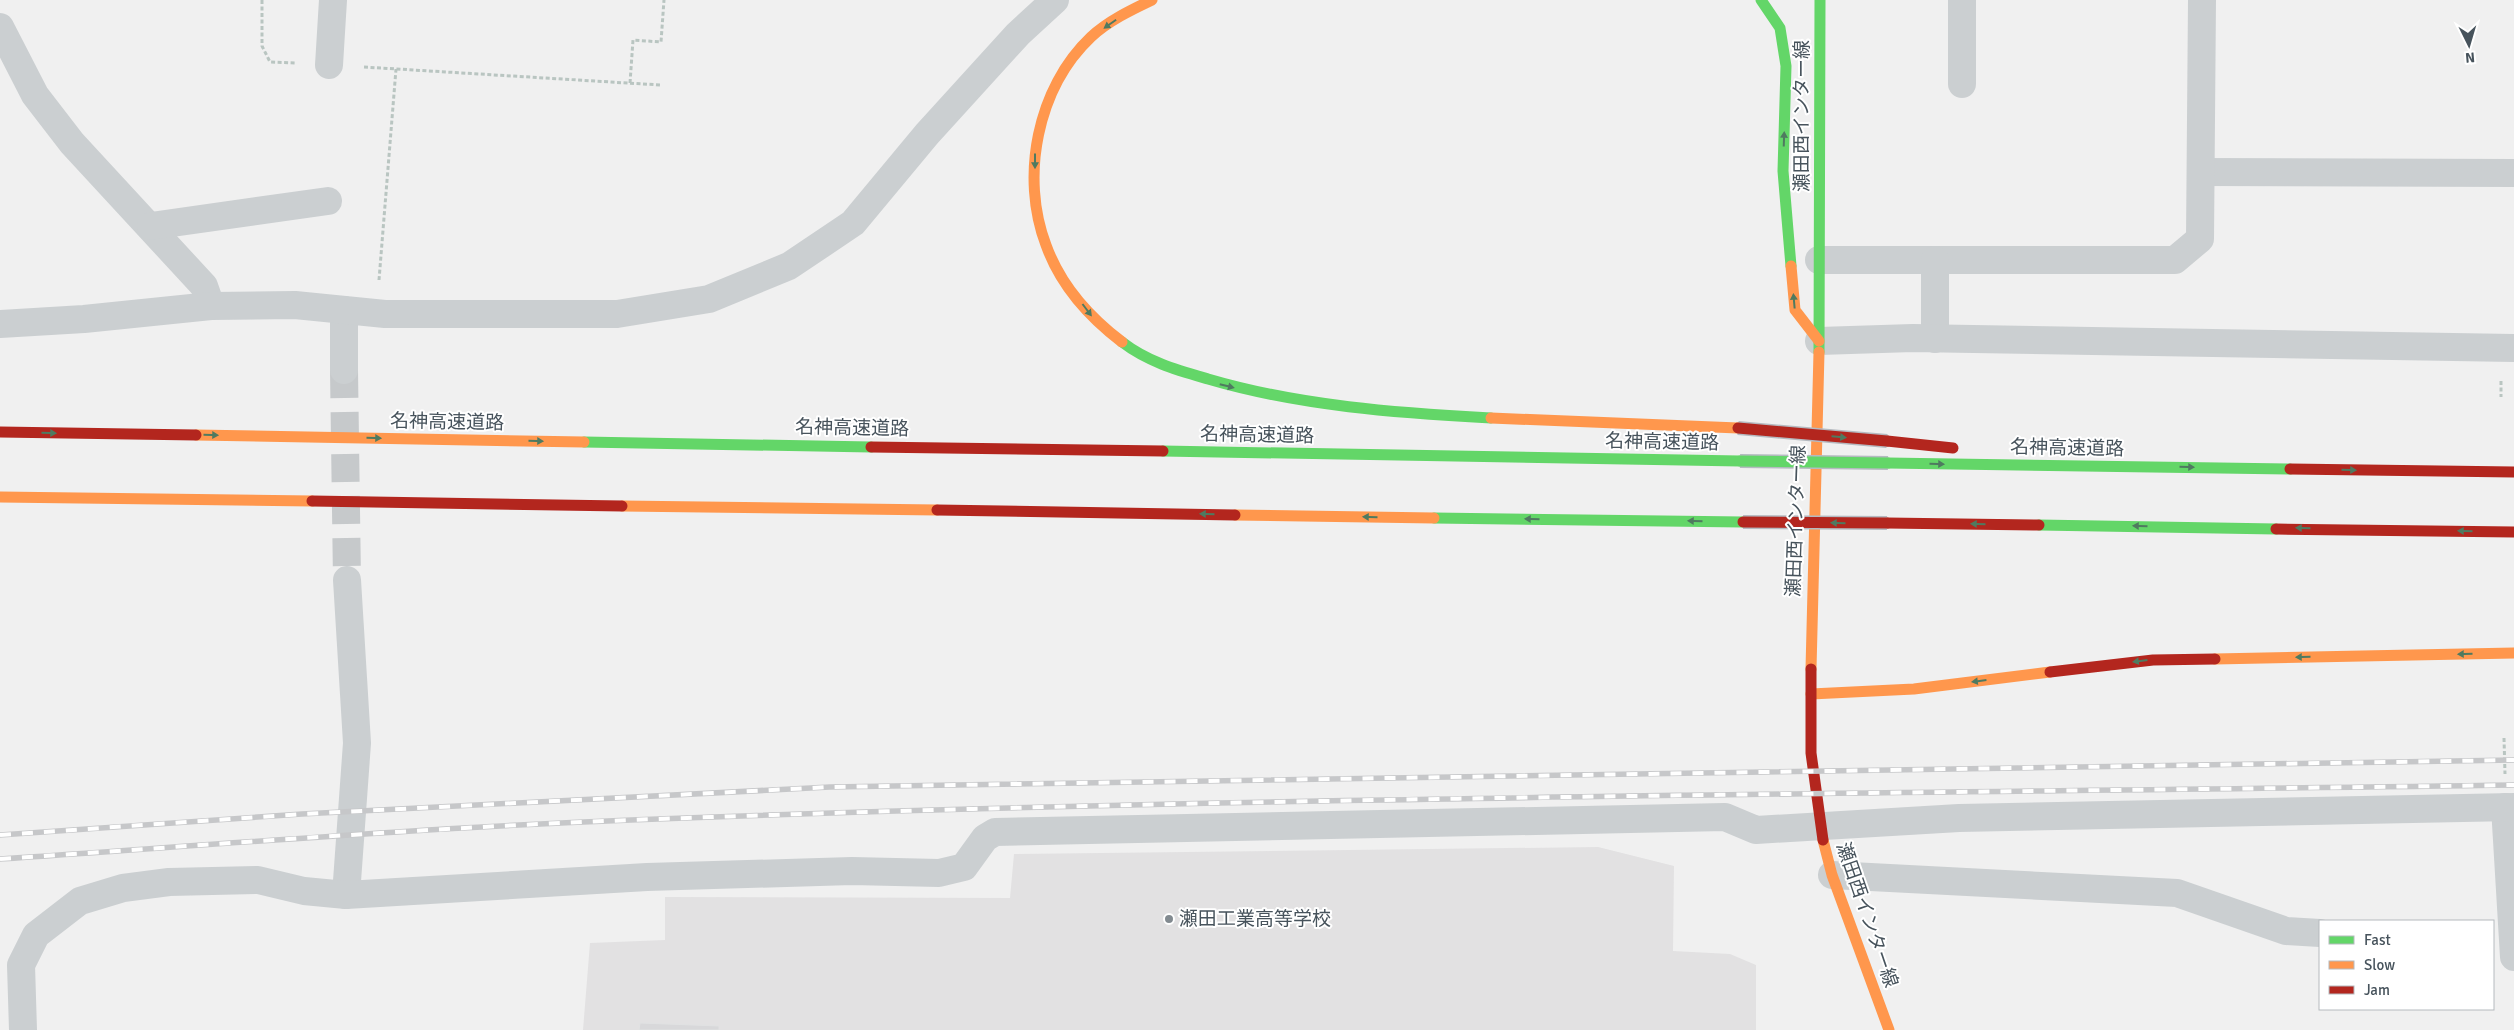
<svg xmlns="http://www.w3.org/2000/svg" width="2514" height="1030" font-family="Signika,'Noto Sans JP',sans-serif">
<style>
.education{fill:#e2e1e2}
.building{fill:#d8d8da;stroke:#e1e2e3}
.lines{fill:none;stroke-linecap:round;stroke-linejoin:round}
.street-tunnel{stroke:#c6c9cb;stroke-width:28;stroke-dasharray:28 14;stroke-linecap:butt}
.path{stroke:#b9c5c1;stroke-width:3;stroke-dasharray:4 2.5;stroke-linecap:butt}
.street{stroke:#cbcfd1;stroke-width:28}
.fast{stroke:#63d668;stroke-width:11}
.slow{stroke:#ff974d;stroke-width:11}
.jam{stroke:#b3261e;stroke-width:11}
.rail-casing{stroke:#c6c7c9;stroke-width:5.5}
.rail{stroke:#fff;stroke-width:4;stroke-dasharray:11;stroke-linecap:butt}
.fast-bridge-casing{stroke:#b5bac0;stroke-width:14;stroke-linecap:butt}
.jam-bridge-casing{stroke:#b5bac0;stroke-width:14;stroke-linecap:butt}
.fast-bridge{stroke:#63d668;stroke-width:11}
.jam-bridge{stroke:#b3261e;stroke-width:11}
.oneway{fill:#4f7a60}
.poi-dot{fill:#828a90;stroke:#fff;stroke-width:2}
.labels{text-anchor:middle;dominant-baseline:central;stroke-width:4;stroke-linejoin:round;paint-order:stroke}
.street-label{font-size:19px;fill:#47535c;stroke:#fff}
.poi-label{font-size:19px;fill:#47535c;stroke:#fff;text-anchor:start}
</style>
<rect width="100%" height="100%" fill="#f0f0f0"/>
<path class="education" d="M1598,847L1674,866L1673,951L1730,954L1756,965V1030H583L590,943L665,940V897L1010,898L1014,854Z"/>
<path class="building" d="M640,1023L719,1026V1030H639Z"/>
<g class="lines">
<path class="street-tunnel" d="M344,370L347,580"/>
<g class="path">
<path d="M262,0V46L270,62L295,63"/>
<path d="M364,67L660,85"/>
<path d="M630,83L633,40L661,42L664,0"/>
<path d="M379,280L396,69"/>
<path d="M2501,381V397"/>
<path d="M2504,738L2505,774"/>
</g>
<g class="street">
<path d="M1962,0V84"/>
<path d="M0,27L35,95L72,143L204,286L211,306"/>
<path d="M329,65L333,0"/>
<path d="M2201,172L2514,173"/>
<path d="M151,226L328,201"/>
<path d="M1819,260H2175L2200,239L2202,0"/>
<path d="M344,310V370"/>
<path d="M0,324L84,319L211,306L295,305L385,314H617L709,299L789,266L853,223L927,134L1018,34L1055,0"/>
<path d="M1935,339V260"/>
<path d="M1819,341L1913,338L2514,348"/>
<path d="M2505,807L2514,957"/>
<path d="M1832,875L2177,893L2286,931L2320,933"/>
<path d="M346,895L357,743L347,580"/>
<path d="M23,1030L21,965L36,935L80,901L123,888L169,882L258,880L304,891L346,895L647,877L852,871L939,873L964,867L985,838L995,832L1725,817L1756,830L1959,818L2514,807"/>
</g>
<g class="fast">
<path d="M1761,0L1780,28L1786,66L1783,171L1791,266"/>
<path d="M1122,342C1148,362 1177,370 1208,379C1300,406 1397,413 1491,418"/>
<path d="M1819,352L1820,0"/>
<path d="M584,442L871,447"/>
<path d="M1163,451L1740,461"/>
<path d="M1888,463L2290,469"/>
<path d="M1434,518L1743,522"/>
<path d="M2039,525L2276,529"/>
</g>
<g class="slow">
<path d="M1791,266L1795,310L1819,341"/>
<path d="M1122,342C1089,317 1060,284 1046,245C1020,177 1037,88 1091,37C1108,21 1131,10 1152,0"/>
<path d="M1491,418L1738,428"/>
<path d="M196,435L584,442"/>
<path d="M0,497L312,501"/>
<path d="M622,506L937,510"/>
<path d="M1235,515L1434,518"/>
<path d="M2215,659L2514,653"/>
<path d="M1811,669L1819,352"/>
<path d="M1811,694L1914,689L2050,672"/>
<path d="M1823,840L1832,875L1889,1030"/>
</g>
<g class="jam">
<path d="M0,432L196,435"/>
<path d="M1887,441L1953,448"/>
<path d="M871,447L1163,451"/>
<path d="M2290,469L2514,472"/>
<path d="M312,501L622,506"/>
<path d="M937,510L1235,515"/>
<path d="M1887,523L2039,525"/>
<path d="M2276,529L2514,532"/>
<path d="M1811,669V753L1823,840"/>
<path d="M2050,672L2153,660L2215,659"/>
</g>
<defs>
<g id="rail">
<path d="M0,835L302,814L830,787L2514,760"/>
<path d="M0,859C210,845 420,828 631,820C1258,796 1886,794 2514,785"/>
</g>
</defs>
<use href="#rail" class="rail-casing"/>
<use href="#rail" class="rail"/>
<defs>
<path id="fast-bridge" d="M1740,461L1888,463"/>
<g id="jam-bridge">
<path d="M1738,428L1887,441"/>
<path d="M1743,522L1887,523"/>
</g>
</defs>
<use href="#fast-bridge" class="fast-bridge-casing"/>
<use href="#jam-bridge" class="jam-bridge-casing"/>
<use href="#fast-bridge" class="fast-bridge"/>
<use href="#jam-bridge" class="jam-bridge"/>
</g>
<defs><path id="oneway-solid" d="M-6-.8H1V-3.2L6.5 0L1 3.2V.8H-6Z" transform="scale(1.25)"/></defs>
<g class="oneway">
<use href="#oneway-solid" transform="translate(1110 24) rotate(145)"/>
<use href="#oneway-solid" transform="translate(1784 139) rotate(-88)"/>
<use href="#oneway-solid" transform="translate(1035 161) rotate(90)"/>
<use href="#oneway-solid" transform="translate(1794 301) rotate(-95)"/>
<use href="#oneway-solid" transform="translate(1087 310) rotate(53)"/>
<use href="#oneway-solid" transform="translate(1227 386) rotate(14)"/>
<use href="#oneway-solid" transform="translate(49 433) rotate(1)"/>
<use href="#oneway-solid" transform="translate(211 435) rotate(1)"/>
<use href="#oneway-solid" transform="translate(1839 437) rotate(5)"/>
<use href="#oneway-solid" transform="translate(374 438) rotate(1)"/>
<use href="#oneway-solid" transform="translate(536 441) rotate(1)"/>
<use href="#oneway-solid" transform="translate(1937 464) rotate(1)"/>
<use href="#oneway-solid" transform="translate(2187 467) rotate(1)"/>
<use href="#oneway-solid" transform="translate(2349 470) rotate(1)"/>
<use href="#oneway-solid" transform="translate(1207 514) rotate(-179)"/>
<use href="#oneway-solid" transform="translate(1370 517) rotate(-179)"/>
<use href="#oneway-solid" transform="translate(1532 519) rotate(-179)"/>
<use href="#oneway-solid" transform="translate(1695 521) rotate(-179)"/>
<use href="#oneway-solid" transform="translate(1838 523) rotate(-179)"/>
<use href="#oneway-solid" transform="translate(1978 524) rotate(-179)"/>
<use href="#oneway-solid" transform="translate(2140 526) rotate(-179)"/>
<use href="#oneway-solid" transform="translate(2303 528) rotate(-179)"/>
<use href="#oneway-solid" transform="translate(2465 531) rotate(-179)"/>
<use href="#oneway-solid" transform="translate(2465 654) rotate(179)"/>
<use href="#oneway-solid" transform="translate(2303 657) rotate(179)"/>
<use href="#oneway-solid" transform="translate(2140 661) rotate(173)"/>
<use href="#oneway-solid" transform="translate(1979 681) rotate(173)"/>
</g>
<circle class="poi-dot" cx="1169" cy="919" r="5"/>
<g class="labels">
<g class="street-label">
<text transform="translate(1802 116) rotate(-90)">瀬田西インター線</text>
<text transform="translate(447 422) rotate(1)">名神高速道路</text>
<text transform="translate(852 428) rotate(1)">名神高速道路</text>
<text transform="translate(1257 435) rotate(1)">名神高速道路</text>
<text transform="translate(1662 442) rotate(1)">名神高速道路</text>
<text transform="translate(2067 448) rotate(1)">名神高速道路</text>
<text transform="translate(1796 521) rotate(-88)">瀬田西インター線</text>
<text transform="translate(1867 915) rotate(71)">瀬田西インター線</text>
</g>
<g class="poi-label">
<text x="1179" y="919">瀬田工業高等学校</text>
</g>
</g>
<rect x="2319" y="920" width="175" height="90" fill="#ffffff" stroke="#b5babe"/>
<rect x="2329" y="936" width="25" height="8" fill="#63d668" stroke="#b5babe"/>
<text x="2364" y="945" font-size="15" fill="#47535c">Fast</text>
<rect x="2329" y="961" width="25" height="8" fill="#ff974d" stroke="#b5babe"/>
<text x="2364" y="970" font-size="15" fill="#47535c">Slow</text>
<rect x="2329" y="986" width="25" height="8" fill="#b3261e" stroke="#b5babe"/>
<text x="2364" y="995" font-size="15" fill="#47535c">Jam</text>
<g transform="translate(2469 45) rotate(175)" stroke="#ffffff" stroke-width="4" paint-order="stroke">
<path d="M0-4L9 19L0 12L-9 19Z" fill="#47535c"/>
<text y="-8" font-size="14" font-weight="bold" text-anchor="middle" fill="#47535c">N</text>
</g>
</svg>
